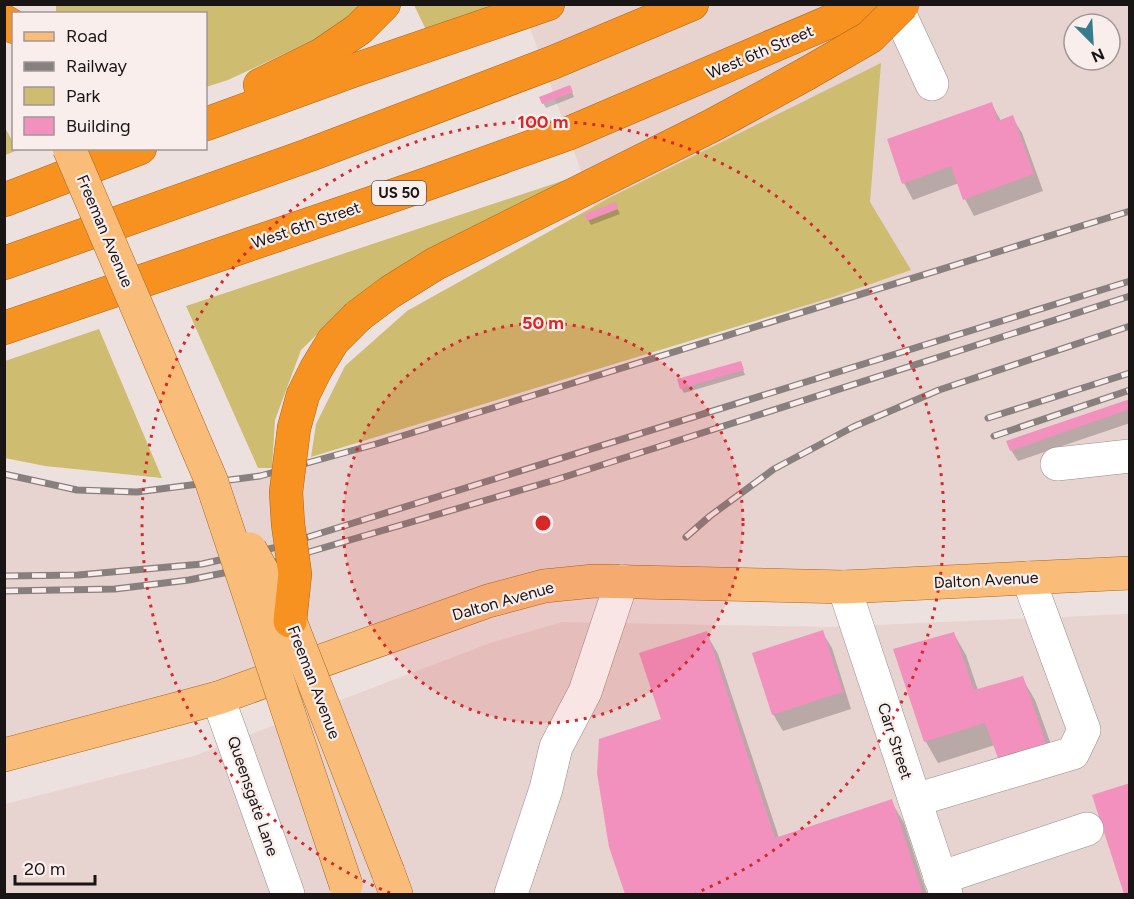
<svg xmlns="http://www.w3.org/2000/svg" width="1134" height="899" font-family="Figtree,sans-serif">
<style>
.built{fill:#e7d3d0;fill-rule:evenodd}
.green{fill:#cebc70}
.shadow{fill:#0003}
.building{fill:#f291bd}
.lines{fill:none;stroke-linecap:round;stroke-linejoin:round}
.minor-casing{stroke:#988d8c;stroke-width:34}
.major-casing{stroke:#a9661c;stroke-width:34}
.highway-casing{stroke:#a9661c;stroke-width:34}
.minor{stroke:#fff;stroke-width:33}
.major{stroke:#fabd79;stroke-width:33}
.highway{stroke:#f7911f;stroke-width:33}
.rail-casing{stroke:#88807f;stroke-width:7}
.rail{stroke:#faeeed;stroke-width:4.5;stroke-dasharray:14;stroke-linecap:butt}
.major-bridge-casing{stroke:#a9661c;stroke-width:34;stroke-linecap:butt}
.highway-bridge-casing{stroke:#a9661c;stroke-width:34;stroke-linecap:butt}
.major-bridge{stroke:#fabd79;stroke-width:33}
.highway-bridge{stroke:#f7911f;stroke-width:33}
.ring{fill:none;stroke:#d62828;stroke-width:3;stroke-dasharray:3 6}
.labels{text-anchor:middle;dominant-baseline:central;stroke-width:4.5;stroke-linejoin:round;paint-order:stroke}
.shield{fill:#faeeed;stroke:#5c5656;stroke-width:1.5}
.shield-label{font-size:15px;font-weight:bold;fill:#191515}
.street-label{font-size:16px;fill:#191515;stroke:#faeeed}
.centre{fill:#d62828;stroke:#faeeed;stroke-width:3}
.ring-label{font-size:18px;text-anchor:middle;font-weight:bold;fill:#d62828;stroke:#faeeed;stroke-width:4.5;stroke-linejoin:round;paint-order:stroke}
</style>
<rect width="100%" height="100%" fill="#ede1e0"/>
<g class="built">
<path d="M522,5H1129V573L594,581L5,755V474L77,490L137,492L260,476L376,444L839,301L661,339L610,253ZM1074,24H1110V60H1074Z"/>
<path d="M1129,614V894H5V804L194,756L490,643L562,622L830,627Z"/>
</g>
<g class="green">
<path d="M56,4L367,5L344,26L228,80L206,87V14H56Z"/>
<path d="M414,5H502L428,34Z"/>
<path d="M881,63L870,202L911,270L833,297L311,457L316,424L345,366L407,311L609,198Z"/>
<path d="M4,126L13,142L14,148L17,149L18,150L5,155Z"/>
<path d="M592,171L348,304L301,350L275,420L272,468H258L186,306Z"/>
<path d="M99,329L162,478L45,466L5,458V361Z"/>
</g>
<g class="shadow">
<path d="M572,92L574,97L546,108L543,103Z"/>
<path d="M991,103L1001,121L1012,117L1022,133L1043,191L974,216L965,199L959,183L913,200L904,183Z"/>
<path d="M615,204L620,214L591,225L588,220Z"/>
<path d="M740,362L745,375L684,393L681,388Z"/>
<path d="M1130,400V423L1018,461L1011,450Z"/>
<path d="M822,632L832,648L851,709L783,731L773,714Z"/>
<path d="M706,633L718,654L779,838L891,801L904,823L927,894H626L610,846L663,720Z"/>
<path d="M954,634L966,655L978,690L1022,678L1035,700L1058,764L1012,779L1000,758L995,745L938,763L926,742L895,650Z"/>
</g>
<g class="building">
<path d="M570,85L573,92L542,104L539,97Z"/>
<path d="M992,102L998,121L1013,115L1034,174L963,200L951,166L902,184L887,139Z"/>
<path d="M616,202L618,209L587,221L584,214Z"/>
<path d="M741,361L744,370L680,389L677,379Z"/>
<path d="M1130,399V409L1010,451L1006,441Z"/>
<path d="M823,630L843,692L772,715L752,653Z"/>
<path d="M707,631L775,838L892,799L923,894H625L609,847L597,773L599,739L661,719L639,653Z"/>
<path d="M954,632L974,690L1023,676L1046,743L998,758L985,723L924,742L893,649Z"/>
<path d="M1130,783V894H1124L1092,795Z"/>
</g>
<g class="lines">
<defs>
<g id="minor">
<path d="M895,4L932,84"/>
<path d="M1057,464L1130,456"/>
<path d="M844,587L946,894"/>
<path d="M218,698L288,894"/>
<path d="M915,800L1073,753L1084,730L1028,578"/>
<path d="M940,878L1087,829"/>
<path d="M511,894L546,789L556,747L585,692L622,581"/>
</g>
<g id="major">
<path d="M4,755L218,698L488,601L544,586L594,581L844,587L1130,573"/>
<path d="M388,872L396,894"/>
</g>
<g id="highway">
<path d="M4,21L14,27"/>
<path d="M260,85L321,55L359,29L384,4"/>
<path d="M206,124L352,71L548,4"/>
<path d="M4,200L140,148"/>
<path d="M4,263L309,155L554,62L692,4"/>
<path d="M358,316L390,292L435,264L713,125L806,74"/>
<path d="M4,328L424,185L567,134L871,4"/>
</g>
</defs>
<use href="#minor" class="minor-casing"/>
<use href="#major" class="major-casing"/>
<use href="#highway" class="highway-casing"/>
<use href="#minor" class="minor"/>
<use href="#major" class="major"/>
<use href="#highway" class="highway"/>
<defs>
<g id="rail">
<path d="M988,418L1130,373"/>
<path d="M994,436L1130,390"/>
<path d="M4,474L77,490L137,492L260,476L376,444L1130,211"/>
<path d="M686,537L710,516L774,469L853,427L939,390L1130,326"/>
<path d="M4,576L78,575L202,564L273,548L1130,281"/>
<path d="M4,591L115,589L189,580L268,564L555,480L1130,296"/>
</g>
</defs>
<use href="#rail" class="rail-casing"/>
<use href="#rail" class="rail"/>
<defs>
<g id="major-bridge">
<path d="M69,148L211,480L346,885"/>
<path d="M250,549L290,621L388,872"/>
</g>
<g id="highway-bridge">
<path d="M806,74L870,37L903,4"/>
<path d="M290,621L295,574L288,524L286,492L294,428L303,395L316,369L333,341L358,316"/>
</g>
</defs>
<use href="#major-bridge" class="major-bridge-casing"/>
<use href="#highway-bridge" class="highway-bridge-casing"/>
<use href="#major-bridge" class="major-bridge"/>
<use href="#highway-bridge" class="highway-bridge"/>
</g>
<circle cx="543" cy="523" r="200" fill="#d62828" fill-opacity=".12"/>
<g class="ring">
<circle cx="543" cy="523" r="200"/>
<path d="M390 893A401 401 0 1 1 696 893"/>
</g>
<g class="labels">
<rect class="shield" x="372" y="181" width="54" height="24" rx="4.5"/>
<g class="shield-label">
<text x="399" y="193">US 50</text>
</g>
<g class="street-label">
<text transform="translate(760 52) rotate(-23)">West 6th Street</text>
<text transform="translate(306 225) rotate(-19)">West 6th Street</text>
<text transform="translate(105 231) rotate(67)">Freeman Avenue</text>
<text transform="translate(986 580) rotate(-3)">Dalton Avenue</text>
<text transform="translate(503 601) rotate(-16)">Dalton Avenue</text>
<text transform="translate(314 682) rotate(69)">Freeman Avenue</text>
<text transform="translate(895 741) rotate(72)">Carr Street</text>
<text transform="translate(253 796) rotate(71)">Queensgate Lane</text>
</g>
</g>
<circle cx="543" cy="523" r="9" class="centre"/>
<g class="ring-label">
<text x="543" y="128">100 m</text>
<text x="543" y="329">50 m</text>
</g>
<rect width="1134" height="899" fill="none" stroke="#191515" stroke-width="12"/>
<rect x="12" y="12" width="195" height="138" fill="#faeeed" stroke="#a09797" stroke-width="1.5"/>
<rect x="24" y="32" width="30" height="9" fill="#fabd79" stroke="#a09797" stroke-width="1.5"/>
<text x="66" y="42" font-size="18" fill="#191515">Road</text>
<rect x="24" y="62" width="30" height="9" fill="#88807f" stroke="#a09797" stroke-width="1.5"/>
<text x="66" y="72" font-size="18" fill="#191515">Railway</text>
<rect x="24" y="87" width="30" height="18" fill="#cebc70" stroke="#a09797" stroke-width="1.5"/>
<text x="66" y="102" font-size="18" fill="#191515">Park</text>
<rect x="24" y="117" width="30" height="18" fill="#f291bd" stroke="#a09797" stroke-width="1.5"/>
<text x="66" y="132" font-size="18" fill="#191515">Building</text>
<g transform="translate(1092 42) rotate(156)"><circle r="28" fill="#faeeed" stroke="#a09797" stroke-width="1.5"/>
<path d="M0-4.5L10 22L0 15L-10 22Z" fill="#377c8a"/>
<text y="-9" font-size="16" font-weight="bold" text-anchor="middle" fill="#191515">N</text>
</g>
<path d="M15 875v9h80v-9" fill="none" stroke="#191515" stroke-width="3"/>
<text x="24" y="875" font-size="18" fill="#191515" stroke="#faeeed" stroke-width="4.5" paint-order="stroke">20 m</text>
</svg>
